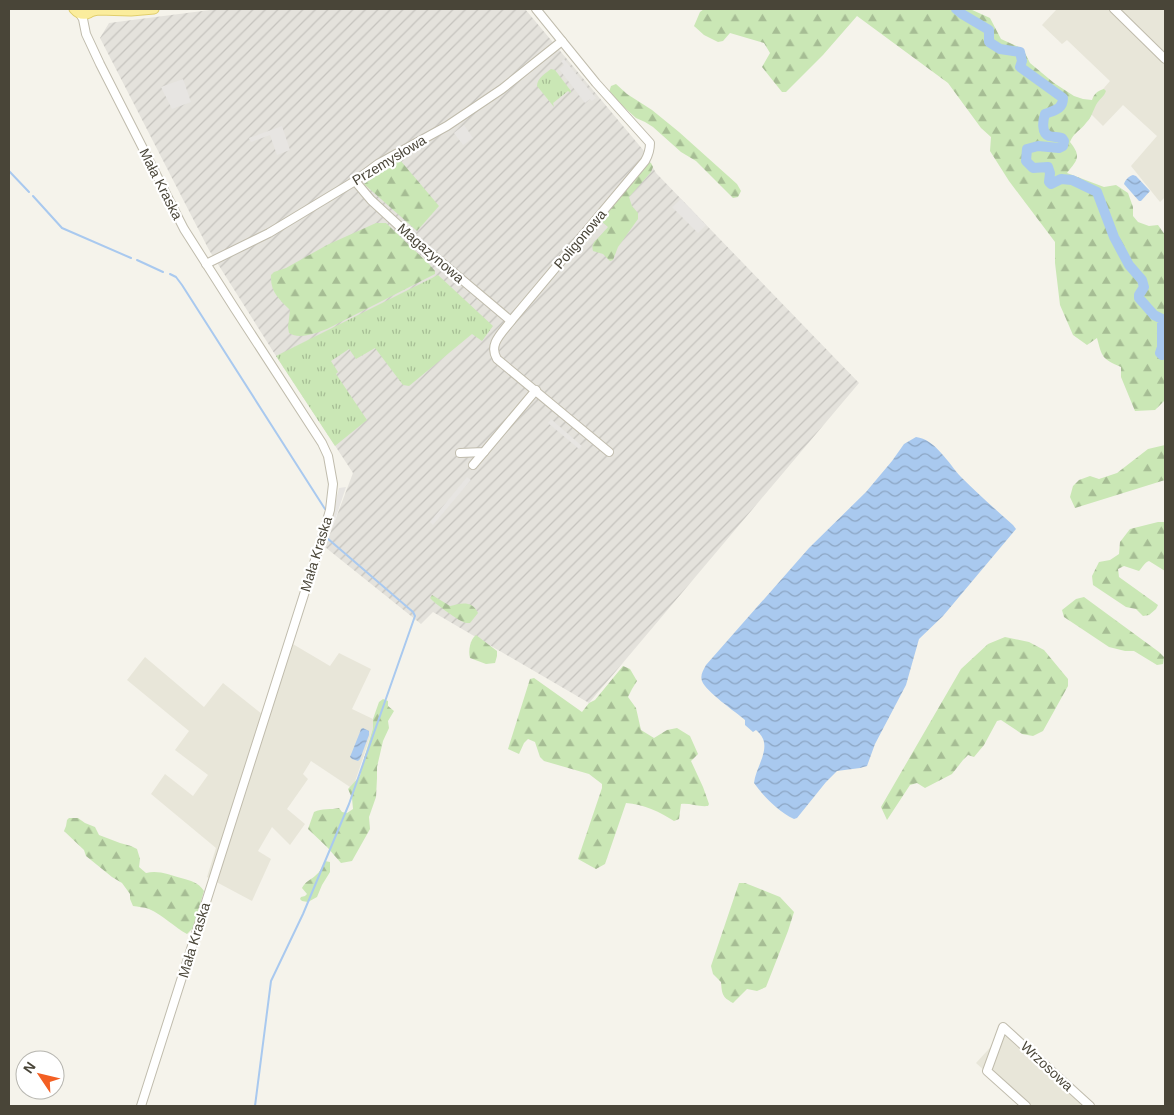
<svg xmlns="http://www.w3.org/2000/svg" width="1174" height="1115" font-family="Arial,sans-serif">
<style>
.residential{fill:#e8e6d9}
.industrial{fill:url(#industrial-furrows)}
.grass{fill:url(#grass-tufts)}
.forest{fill:url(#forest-firs)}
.parking{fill:#e7e5e2}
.water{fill:url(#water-waves)}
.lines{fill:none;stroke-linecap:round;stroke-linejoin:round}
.stream{stroke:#a9c9ef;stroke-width:2}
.river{stroke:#a9c9ef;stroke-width:10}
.minor-casing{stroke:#c0bcad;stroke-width:10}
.major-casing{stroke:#e1ce6c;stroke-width:11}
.minor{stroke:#fff;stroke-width:8}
.major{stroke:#fbed9d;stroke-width:9}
.labels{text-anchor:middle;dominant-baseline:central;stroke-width:4.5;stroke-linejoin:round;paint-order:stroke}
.street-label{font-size:14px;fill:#494538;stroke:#fff}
</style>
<defs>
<pattern id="industrial-furrows" width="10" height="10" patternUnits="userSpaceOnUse" patternTransform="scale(1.25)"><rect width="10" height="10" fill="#e4e2dc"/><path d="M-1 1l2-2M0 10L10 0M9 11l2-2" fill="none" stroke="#c5c3be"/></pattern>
<pattern id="grass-tufts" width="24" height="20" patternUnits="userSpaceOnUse" patternTransform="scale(1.25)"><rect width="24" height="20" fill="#cae7b5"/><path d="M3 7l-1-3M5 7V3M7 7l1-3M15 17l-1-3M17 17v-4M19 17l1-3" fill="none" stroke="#a6bd94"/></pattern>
<pattern id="forest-firs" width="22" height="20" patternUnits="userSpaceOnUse" patternTransform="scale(1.25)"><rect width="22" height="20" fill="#cae7b5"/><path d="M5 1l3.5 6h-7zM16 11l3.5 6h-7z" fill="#a6bd94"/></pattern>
<pattern id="water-waves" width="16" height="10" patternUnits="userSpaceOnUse" patternTransform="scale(1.25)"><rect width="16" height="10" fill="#a9c9ef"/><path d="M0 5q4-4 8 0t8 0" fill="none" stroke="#8ca5c3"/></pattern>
</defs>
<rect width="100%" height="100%" fill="#f5f3eb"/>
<g class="residential">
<path d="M1057,9H1165V197L1160,202L1131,166L1157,136L1123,105L1103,126L1086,109L1110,81L1067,40L1062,44L1042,25Z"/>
<path d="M286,640L330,666L339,653L371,669L352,709L373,719V728L355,782L350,787L311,761L303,774L308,779L287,809L305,824L290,845L272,827L258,851L271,859L252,901L207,877L216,848L151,794L165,774L193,796L208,775L175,750L189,731L127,680L145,657L204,707L223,683L262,714Z"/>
<path d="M1009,1027L1096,1106H1024L976,1063Z"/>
</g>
<path class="industrial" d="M218,9H525L644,151L656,173L859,383L589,703L433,612L421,624L325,547L353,473L276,356L209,250L100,38L109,23Z"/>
<g class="grass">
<path d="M551,69L555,70L571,91V93L568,91L553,103L554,107L537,86C537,78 546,73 551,69Z"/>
<path d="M438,275L493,326L482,341L472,334L409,386L403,385L375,348L356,359L349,349L331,361L338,372L336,374L367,420L335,446L276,356Z"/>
</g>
<g class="forest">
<path d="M704,9H970L990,18L1001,39L1023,49L1030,63L1054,83L1074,96L1083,99L1092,100C1094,94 1097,91 1104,89L1106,91C1104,97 1099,99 1096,105C1093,111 1091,118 1086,123C1081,130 1073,133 1070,142C1082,157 1077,160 1067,173L1104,187L1116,185L1128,193L1133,207V216L1138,222L1149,226L1158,225L1165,235V400L1155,410L1135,411L1121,377V367C1102,359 1102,357 1097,338L1087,345L1073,335L1060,305L1055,263V242L1009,181L990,151L991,137L981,128L948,83L857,16L823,55L786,92H782L762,67L770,53L764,43L730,33L723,41L718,42L704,35L694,26L700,12Z"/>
<path d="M616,84L627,94L652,110L679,132L737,184L741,191L738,197L733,198L696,161L681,152L653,127L645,122L636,118L615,99L609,92L611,86Z"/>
<path d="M400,160L439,206L417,231L364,184Z"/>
<path d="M647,162L651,163L653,167L651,172L629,197L632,206L638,213V219L618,247L613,260L610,261L603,254L593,251C591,244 594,242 599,237C602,234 605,230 608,227L602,222L600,218Z"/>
<path d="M376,223H386L429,264L435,271V274L327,329C316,333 299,340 289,333L288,327L290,310C279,299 270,292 271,275L274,272L286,268L327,245Z"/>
<path d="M1165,445V480L1075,508L1070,497L1073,486L1079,480L1090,476L1099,479L1117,473L1148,449Z"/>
<path d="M1158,522H1165V571L1149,561C1144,563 1143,567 1139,571L1124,566L1118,569L1119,577L1158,605L1156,609L1149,615L1143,616L1136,609L1126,607L1093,585L1092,576L1099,562L1110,560L1119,554L1120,542L1130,529Z"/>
<path d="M432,595L450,606C461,603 472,600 478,613L470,623C468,623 467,623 466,623C460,622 434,603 430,598Z"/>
<path d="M1084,597L1159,652L1164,657L1163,664L1157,665L1134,651H1125L1109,647L1064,617L1062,610L1076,599Z"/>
<path d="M476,635L497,651V656L495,663L486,664L470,658C468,650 470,640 476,635Z"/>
<path d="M1005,637L1029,642L1044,650L1068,679V686L1043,731L1033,736L1022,734L1001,720L997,721L984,745L974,757L968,755L963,760L952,774L925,788L917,783L910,785L887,820L881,807L961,669L988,644Z"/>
<path d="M623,666L630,669L637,681L632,689L628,697L636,708L641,730L654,738L667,730L677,728L690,736L698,754L691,761L703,787L709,804L708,806C698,807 690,803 681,804L679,819L674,821C660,812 643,804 626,803L605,864L596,869L578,859L602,788V784L589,774L544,761L540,757L535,742L528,739L524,743L519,754L508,749L530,679L534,678L582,712L589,703L595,700Z"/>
<path d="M383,699L388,701V706L394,711L388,721L389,728L383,741L377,767V778L376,797L369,817L370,829L352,861L341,863L327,847L308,829L314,812C322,808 331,810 339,808L342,812L347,813L353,809L352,798L348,789L360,776L363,762L373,728V719L379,702Z"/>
<path d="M69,818H78L85,823L95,827L99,835L120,843L131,846L137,849L140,859L139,867L146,873C159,870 169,875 181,878C191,881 198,882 204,891L193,928L187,934C174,927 163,915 149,909C144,907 138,907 133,906L130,899V894L122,883L112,877L86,856L84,850L64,831L66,826L67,820Z"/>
<path d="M325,861L330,862V872L322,885L317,897L308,902L302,901L300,899L301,897L305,896L307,894L302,888C305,882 310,880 315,876C320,872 323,867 325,861Z"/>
<path d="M739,883H745L780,897L794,912L788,931L766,987L757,991L747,989L733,1003C722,997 722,994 721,982L713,974L711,966Z"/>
</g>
<g class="parking">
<path d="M564,59L596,98L592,101L590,99L585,103L559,69L564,65L561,61Z"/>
<path d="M183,79L191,102L172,109L161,87Z"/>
<path d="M464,125L473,138L463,145L454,133Z"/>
<path d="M282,126L290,150L277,155L270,135L251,142L249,138Z"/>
<path d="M681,199L706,225L698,233L672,207Z"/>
<path d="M551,419L582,446L579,449L548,423Z"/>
<path d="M467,477L471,480L433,525L430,522Z"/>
<path d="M346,487L333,526L330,523L339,488Z"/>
</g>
<g class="water">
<path d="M1133,175L1136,176L1150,191L1141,201H1139L1124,184C1125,180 1129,176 1133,175Z"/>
<path d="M916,437C935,439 949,464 961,477C978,494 995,509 1013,525L1016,529L943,616L919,639L906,685L875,744L867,766L860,768L837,771L826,782L797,818L794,819C778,811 764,797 754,783C756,765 775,745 756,730L753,732L745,725V720C736,712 706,692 702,681C700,675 703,671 706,665L809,548L866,492L892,461L904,444Z"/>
<path d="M363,728L369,731V735L360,759L358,761L352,759L350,757L360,732L361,729Z"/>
</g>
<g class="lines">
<g class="stream">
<path d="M9,171L29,192"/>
<path d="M33,196L62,228L131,258"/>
<path d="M137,260L163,272"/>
<path d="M170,274L176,277L182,285L325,509"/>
<path d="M255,1106L271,981L303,914L349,804L415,616L413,612L327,538L326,534"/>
</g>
<path class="river" d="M956,9L962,14L989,30V42L1000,49L1020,52L1022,61L1020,67L1063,98C1063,109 1055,110 1045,114C1043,120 1041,133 1049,136C1053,137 1058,137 1062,138L1064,141L1063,146L1059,148L1038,146L1027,149L1026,161L1033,168L1048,167L1050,173L1049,182L1051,184L1061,179L1072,180L1097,192L1114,237L1129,265L1142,280L1144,287L1139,295V298L1154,315L1162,319V347L1160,353L1162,355L1165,354"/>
<defs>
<g id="minor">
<path d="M536,9L596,83L650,143C650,150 649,154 645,161L511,321C502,333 488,344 497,359L609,452"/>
<path d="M1114,9L1165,59"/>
<path d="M80,14L83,19L86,34L100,64L184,229L235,309L322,443L328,456L333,484L330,510L322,538L141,1106"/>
<path d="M355,181L371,200L409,235L511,321"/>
<path d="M206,264L269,233L355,181L378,164L447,126L502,89L562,41"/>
<path d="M460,453L484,452L536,390"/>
<path d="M473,465L484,452"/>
<path d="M1026,1106L987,1071L1003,1027L1090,1106"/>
</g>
<g id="major">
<path d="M74,9C80,16 88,16 94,9"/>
<path d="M93,11L98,10L131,11L154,9"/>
</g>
</defs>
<use href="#minor" class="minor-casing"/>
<use href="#major" class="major-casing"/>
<use href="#minor" class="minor"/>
<use href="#major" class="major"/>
</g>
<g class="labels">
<g class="street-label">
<text transform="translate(389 160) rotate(-31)">Przemysłowa</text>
<text transform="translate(161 184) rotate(63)">Mała Kraska</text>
<text transform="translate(580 239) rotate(-50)">Poligonowa</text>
<text transform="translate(431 253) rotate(41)">Magazynowa</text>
<text transform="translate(316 554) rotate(-73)">Mała Kraska</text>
<text transform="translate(194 940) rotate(-73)">Mała Kraska</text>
<text transform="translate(1047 1066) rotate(43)">Wrzosowa</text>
</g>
</g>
<rect width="1174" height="1115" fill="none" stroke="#494538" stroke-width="20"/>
<g transform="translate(40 1075) rotate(305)"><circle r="24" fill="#ffffff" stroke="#b6b5af"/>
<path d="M0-4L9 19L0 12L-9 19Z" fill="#f35f23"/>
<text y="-8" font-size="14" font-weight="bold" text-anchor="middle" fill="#494538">N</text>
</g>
</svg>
